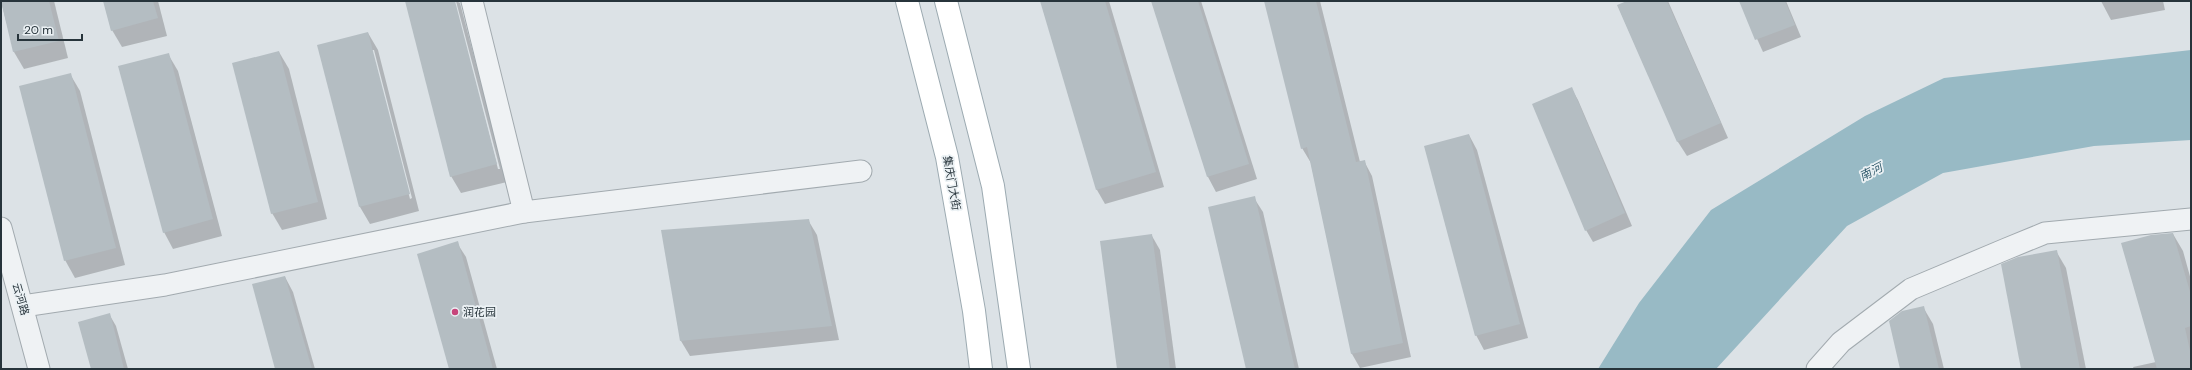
<svg xmlns="http://www.w3.org/2000/svg" width="2192" height="370" font-family="'DM Sans','Noto Sans SC',sans-serif">
<style>
.water{fill:#98bac5}
.shadow{fill:#0003;fill-rule:evenodd}
.building{fill:#b4bdc2}
.lines{fill:none;stroke-linecap:round;stroke-linejoin:round}
.minor-casing{stroke:#a2aaaf;stroke-width:23}
.major-casing{stroke:#9caab1;stroke-width:24}
.minor{stroke:#eff2f4;stroke-width:21}
.major{stroke:#fff;stroke-width:22}
.poi-dot{fill:#c7457b;stroke:#ebf1f4;stroke-width:1.5}
.labels{text-anchor:middle;dominant-baseline:central;stroke-width:3.5;stroke-linejoin:round;paint-order:stroke}
.street-label{font-size:11px;fill:#27343b;stroke:#ebf1f4}
.poi-label{font-size:11px;fill:#27343b;stroke:#ebf1f4;text-anchor:start}
.water-label{font-size:12px;font-style:italic;fill:#335c6d;stroke:#ebf1f4}
</style>
<rect width="100%" height="100%" fill="#dce2e6"/>
<path class="water" d="M2191,50V140L2094,146L1943,173L1847,226L1716,369H1598L1639,303L1711,210L1865,116L1944,78Z"/>
<g class="shadow">
<path d="M1,1H54L68,58L24,69L14,52Z"/>
<path d="M104,1H158L167,36L122,47L112,30Z"/>
<path d="M406,1H454L498,169H500L456,1L460,3L507,182L461,193L451,176Z"/>
<path d="M1041,1H1109L1164,187L1105,204L1097,190Z"/>
<path d="M1152,1H1201L1257,179L1216,192L1208,177Z"/>
<path d="M1265,1H1320L1360,162L1364,161L1372,176L1411,357L1360,368L1352,354L1311,163L1302,148Z"/>
<path d="M1629,1H1668L1728,138L1687,156L1678,142L1618,6Z"/>
<path d="M1740,1H1786L1801,37L1763,52Z"/>
<path d="M2101,1H2163L2165,10L2111,20Z"/>
<path d="M368,33L378,50L419,211L370,224L360,207ZM372,50H374L412,198L410,199Z"/>
<path d="M279,52L289,69L327,219L282,230L272,213Z"/>
<path d="M168,54L178,71L222,236L173,249L164,232Z"/>
<path d="M70,74L80,91L125,265L75,278L65,260Z"/>
<path d="M1571,88L1578,100L1632,226L1593,242L1586,230Z"/>
<path d="M1469,135L1477,150L1528,338L1484,350L1476,335Z"/>
<path d="M1254,198L1263,212L1299,369H1247Z"/>
<path d="M808,220L817,235L839,340L690,356L681,341L662,231Z"/>
<path d="M2173,234L2183,251L2191,280V369H2134L2133,367L2156,362Z"/>
<path d="M1152,236L1160,250L1176,369H1118Z"/>
<path d="M457,243L466,257L497,369H450Z"/>
<path d="M2056,251L2066,268L2086,369H2022Z"/>
<path d="M285,277L293,292L315,369H276Z"/>
<path d="M1923,307L1933,324L1944,369H1901Z"/>
<path d="M109,314L116,326L128,369H92Z"/>
</g>
<g class="building">
<path d="M1,1H49L59,41L13,52Z"/>
<path d="M103,1H153L158,18L111,31Z"/>
<path d="M405,1H455L497,164L450,177Z"/>
<path d="M1040,1H1105L1156,172L1096,190Z"/>
<path d="M1151,1H1198L1249,164L1207,177Z"/>
<path d="M1264,1H1316L1356,162L1365,160L1403,343L1351,354L1307,147L1301,149Z"/>
<path d="M1627,1H1667L1721,123L1677,142L1617,5Z"/>
<path d="M1739,1H1785L1795,25L1755,40Z"/>
<path d="M368,32L410,194L359,207L317,45Z"/>
<path d="M279,51L318,202L271,214L232,63Z"/>
<path d="M169,53L213,219L163,233L118,66Z"/>
<path d="M71,73L116,248L64,261L19,86Z"/>
<path d="M1572,87L1625,213L1585,231L1532,104Z"/>
<path d="M1469,134L1520,324L1475,336L1424,146Z"/>
<path d="M1255,196L1295,369H1246L1208,207Z"/>
<path d="M809,219L832,326L680,341L661,230Z"/>
<path d="M2173,233L2191,295V326L2185,328L2191,355V369H2157L2121,243L2151,235Z"/>
<path d="M1152,234L1170,369H1117L1100,241Z"/>
<path d="M458,241L493,369H449L417,254Z"/>
<path d="M2057,250L2080,369H2021L2001,264L2018,257Z"/>
<path d="M285,276L312,369H275L252,284Z"/>
<path d="M1924,306L1939,369H1900L1889,321L1902,311Z"/>
<path d="M110,313L124,369H91L78,322Z"/>
</g>
<g class="lines">
<defs>
<g id="minor">
<path d="M472,1L524,212"/>
<path d="M1,228L39,369"/>
<path d="M23,306L165,285L524,212L861,171"/>
<path d="M1817,369L1841,342L1911,289L2006,249L2045,233L2191,219"/>
</g>
<g id="major">
<path d="M907,1L947,157L974,311L981,369"/>
<path d="M946,1L993,186L1019,369"/>
</g>
</defs>
<use href="#minor" class="minor-casing"/>
<use href="#major" class="major-casing"/>
<use href="#minor" class="minor"/>
<use href="#major" class="major"/>
</g>
<circle class="poi-dot" cx="455" cy="312" r="4"/>
<g class="labels">
<g class="street-label">
<text transform="translate(952 183) rotate(80)">集庆门大街</text>
<text transform="translate(21 299) rotate(74)">云河路</text>
</g>
<g class="poi-label">
<text x="463" y="312">润花园</text>
</g>
<g class="water-label">
<text transform="translate(1871 172) rotate(-27)">南河</text>
</g>
</g>
<rect width="2192" height="370" fill="none" stroke="#27343b" stroke-width="4"/>
<path d="M18 34v6h64v-6" fill="none" stroke="#27343b" stroke-width="2"/>
<text x="24" y="34" font-size="12" fill="#27343b" stroke="#ebf1f4" stroke-width="3" paint-order="stroke">20 m</text>
</svg>
